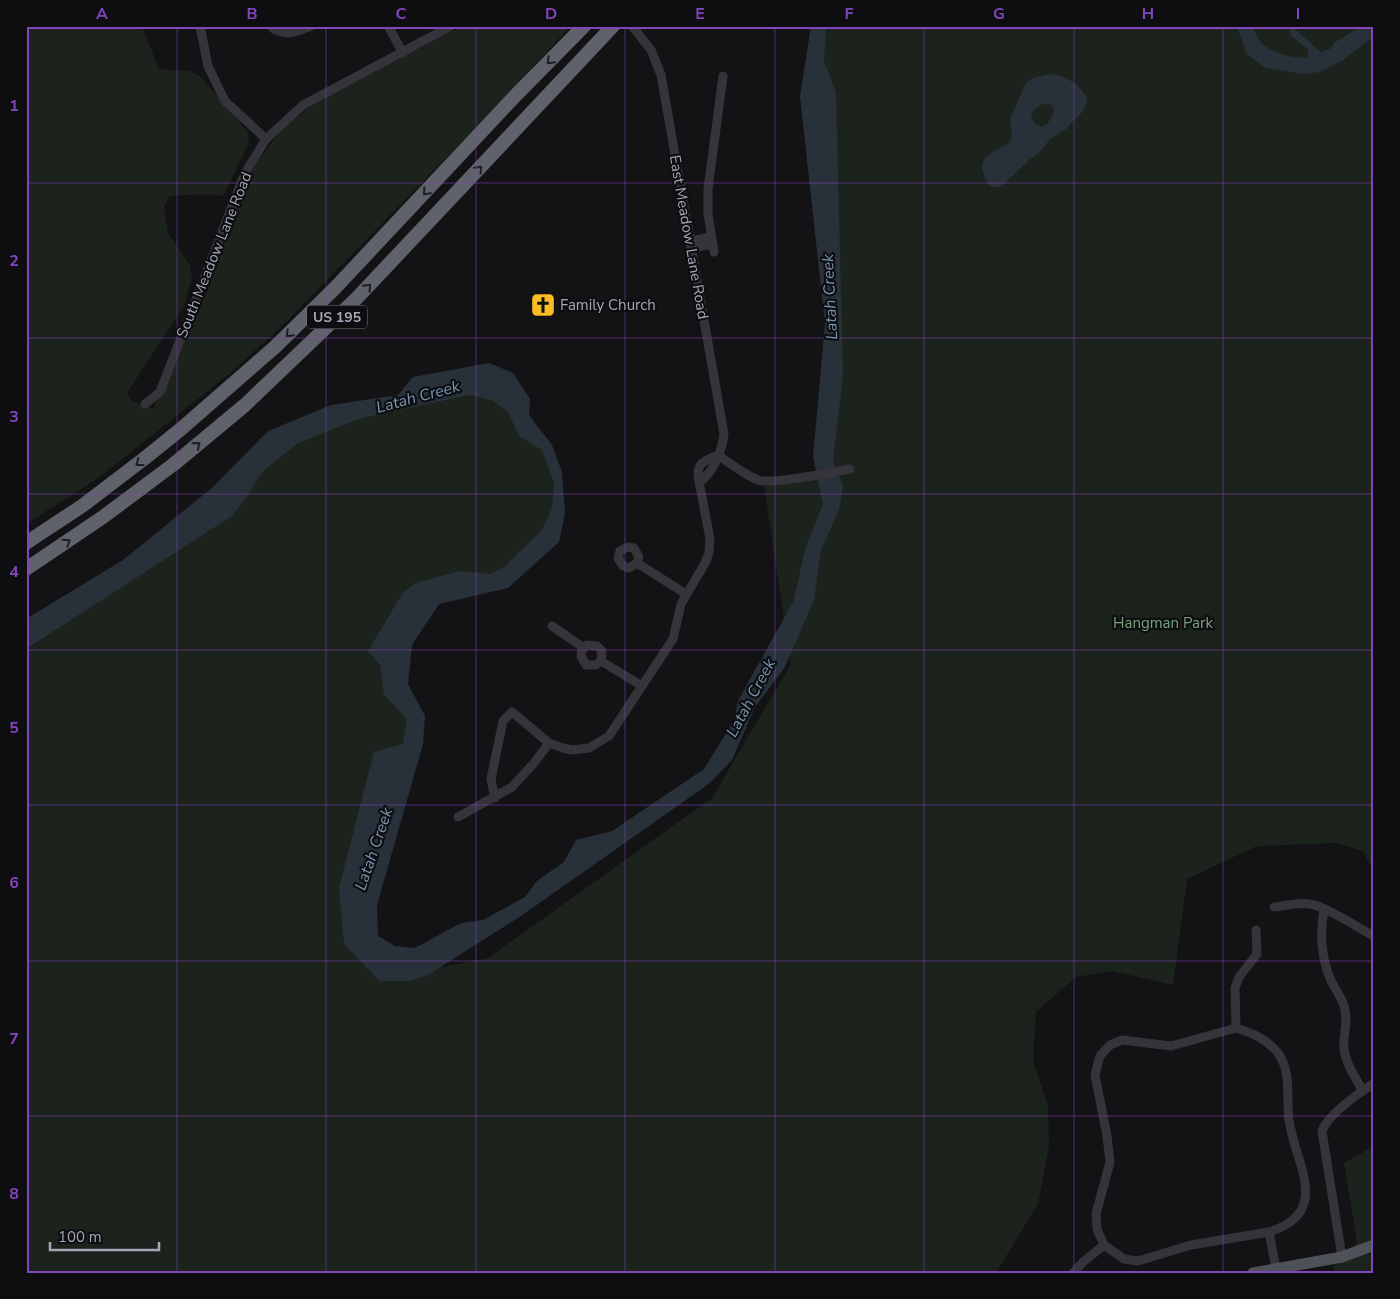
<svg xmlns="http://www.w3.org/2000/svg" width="1400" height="1299" font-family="'Nunito Sans',sans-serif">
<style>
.green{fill:#1b231c}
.water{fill:#283139;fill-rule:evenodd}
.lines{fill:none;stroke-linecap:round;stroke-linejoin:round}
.minor{stroke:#34343a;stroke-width:9}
.major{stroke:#4f5159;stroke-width:11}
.highway{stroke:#5f626b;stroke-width:14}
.oneway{stroke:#1e1f22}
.grid{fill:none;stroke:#8345bd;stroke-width:1;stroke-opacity:0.55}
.labels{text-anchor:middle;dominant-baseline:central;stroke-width:4.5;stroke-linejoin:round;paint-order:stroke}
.shield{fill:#0e0e10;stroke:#777a84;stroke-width:1}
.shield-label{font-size:14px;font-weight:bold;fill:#a4a8b6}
.street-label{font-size:15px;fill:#a4a8b6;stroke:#0e0e10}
.poi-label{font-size:15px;fill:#a4a8b6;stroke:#0e0e10;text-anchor:start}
.park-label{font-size:15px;fill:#79a27d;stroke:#0e0e10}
.water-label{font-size:16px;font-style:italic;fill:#7895b4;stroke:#0e0e10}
.neatline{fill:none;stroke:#8345bd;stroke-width:2}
.grid-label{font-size:16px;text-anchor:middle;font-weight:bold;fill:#8345bd}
</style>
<rect width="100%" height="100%" fill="#131315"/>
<g class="green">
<path d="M26,26H142L159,69L190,71L201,77L247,131L249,138L247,147L223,196C205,194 188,194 169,197L164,207L168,233L190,265L192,277L184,306L127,393L131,400L153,409L206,294L239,195L256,163L283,128L315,103L462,26H571L456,148L282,326L229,374L100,477L26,524Z"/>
<path d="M819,26H1374V872L1363,851L1337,843L1257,846L1187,879L1173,985L1112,971L1076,977L1036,1012L1033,1060L1048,1106L1049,1146L1038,1204L997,1271L998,1273H26V633L252,464L335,416L497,388L548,448L558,477L559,511L498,582L457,585L394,639L416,716L360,939L439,968L488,958L712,798L791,664L764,486L790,484L824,478L832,380Z"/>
<path d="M1374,1146V1273H1335L1333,1265L1357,1258L1356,1245L1357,1241L1344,1163Z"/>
</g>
<g class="water">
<path d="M811,26H826L824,61L836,92L843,376L833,461L843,486L839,510L821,550L814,600L785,667L755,707L732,760L710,783L521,916L428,975L409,981H380L344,944L339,888L374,752L403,744L407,719L384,695L380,665L368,651L402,594L415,583L461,571L491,574L504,567L542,530L552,508L554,483L542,450L519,436L508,412L492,400L469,395L358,419L298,443L262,472L247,496L232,516L26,649V619L123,560L213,487L268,431L331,405L398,395L413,377L489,363L513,373L530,399L529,415L552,445L562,472L565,513L559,542L508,588L439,604L412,645L408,684L425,716L423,744L377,905L378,936L395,946L415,948L461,923L483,920L525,897L537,881L564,862L576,840L612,831L704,769L733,722L739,699L794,600L805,549L823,504L813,457L825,324L800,96Z"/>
<path d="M1237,26H1253C1255,31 1257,37 1260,41C1268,52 1295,60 1308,57V49L1291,36L1289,26L1294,28L1321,52L1330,49L1334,43L1361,26H1374V36L1342,61L1320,72L1304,74L1265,68L1246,53Z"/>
<path d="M1049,74C1064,75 1079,83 1086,97L1087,102L1083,111L1066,129L1050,139L1039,153L1030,159L1005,183L999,187H990C973,159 986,156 1011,142L1012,135L1010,119L1023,89L1026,83L1033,78ZM1044,104L1052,105L1054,112L1048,123L1042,127L1036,125L1031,117C1033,111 1036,106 1044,104Z"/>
</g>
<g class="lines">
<g class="minor">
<path d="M200,26L208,66L225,101L266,139"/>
<path d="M270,26C283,38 296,32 311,26"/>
<path d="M388,26L403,53"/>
<path d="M632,26L651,50L661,75L724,434C722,451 714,471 700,482"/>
<path d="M690,241L711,237"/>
<path d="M691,248L713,244"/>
<path d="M714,252L708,214V189L723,76"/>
<path d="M145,404L160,392L245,173L266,139L303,105L451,26"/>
<path d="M718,455C731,464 743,474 758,480C772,485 832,472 850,469"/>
<path d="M637,563L629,568L623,566L618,558L620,551L628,547L634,548L639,557L637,563L686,594"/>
<path d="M552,626L584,648"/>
<path d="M601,661L596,665H586L581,656L582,650L587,645L597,646L602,651L601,661L642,686"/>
<path d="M495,798L491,779L503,721L512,712L549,743L563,748L572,750L589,748L609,736L673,639L681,604L705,563L709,553L710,539L698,476C697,462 707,460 718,455"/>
<path d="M458,817L512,787L534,763L549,743"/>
<path d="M1274,907C1285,906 1298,902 1310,904C1328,907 1356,927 1374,936"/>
<path d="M1324,909C1320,931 1321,958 1330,978C1334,988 1341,996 1344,1006C1348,1018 1345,1028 1344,1040C1342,1058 1354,1076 1363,1091"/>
<path d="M1236,1028L1171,1046L1122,1040L1110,1045L1100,1056L1095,1075L1107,1136L1110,1162L1096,1214L1097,1229L1104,1245L1124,1259L1138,1261L1191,1245L1269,1232"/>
<path d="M1236,1028C1252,1033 1267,1039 1278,1053C1292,1072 1286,1098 1289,1120C1295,1164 1333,1212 1269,1232L1276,1269"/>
<path d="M1236,1028L1235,988L1239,977L1257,954L1256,930"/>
<path d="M1342,1257L1322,1131C1328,1115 1359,1093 1374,1083"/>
<path d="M1073,1273L1083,1262L1104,1245"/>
</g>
<path class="major" d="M1253,1273L1342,1257L1374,1245"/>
<g class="highway">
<path d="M26,543L82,506L145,458L181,429L275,347L336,287L514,97L584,26"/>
<path d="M26,569L103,517L174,464L245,405L357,298L613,26"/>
</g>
</g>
<defs><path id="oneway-chevron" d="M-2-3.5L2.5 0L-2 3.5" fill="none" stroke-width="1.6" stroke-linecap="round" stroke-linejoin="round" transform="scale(1.25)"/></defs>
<g class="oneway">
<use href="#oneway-chevron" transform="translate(550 61) rotate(135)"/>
<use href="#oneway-chevron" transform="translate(479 169) rotate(-47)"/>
<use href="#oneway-chevron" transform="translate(426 192) rotate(133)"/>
<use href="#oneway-chevron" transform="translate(368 287) rotate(-47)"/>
<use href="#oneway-chevron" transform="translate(289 334) rotate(135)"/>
<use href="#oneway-chevron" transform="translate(197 445) rotate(-40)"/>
<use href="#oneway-chevron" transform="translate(139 463) rotate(143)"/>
<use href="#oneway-chevron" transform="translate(67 542) rotate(-34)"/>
</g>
<path class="grid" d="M177,26V1273M326,26V1273M476,26V1273M625,26V1273M775,26V1273M924,26V1273M1074,26V1273M1223,26V1273M26,183H1374M26,338H1374M26,494H1374M26,650H1374M26,805H1374M26,961H1374M26,1116H1374"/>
<defs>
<symbol id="church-square" viewBox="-11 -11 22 22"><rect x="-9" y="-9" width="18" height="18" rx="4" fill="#fcbc23" stroke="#0e0e10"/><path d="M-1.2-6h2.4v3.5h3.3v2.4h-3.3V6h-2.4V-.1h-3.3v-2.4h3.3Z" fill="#111"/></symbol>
</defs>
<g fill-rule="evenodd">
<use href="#church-square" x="529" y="291" width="28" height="28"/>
</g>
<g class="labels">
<rect class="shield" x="307" y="305.5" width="60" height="23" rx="4"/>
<g class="shield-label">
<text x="337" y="317">US 195</text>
</g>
<g class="street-label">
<text transform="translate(689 237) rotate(80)">East Meadow Lane Road</text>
<text transform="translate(214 255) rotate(-68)">South Meadow Lane Road</text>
</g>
<g class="poi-label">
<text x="560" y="305">Family Church</text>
</g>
<g class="park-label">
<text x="1163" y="623">Hangman Park</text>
</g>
<g class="water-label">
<text transform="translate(830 297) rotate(-93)">Latah Creek</text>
<text transform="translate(418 397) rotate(-15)">Latah Creek</text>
<text transform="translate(751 698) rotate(-62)">Latah Creek</text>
<text transform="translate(374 849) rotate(-71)">Latah Creek</text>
</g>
</g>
<rect width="1400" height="1299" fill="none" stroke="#0e0e10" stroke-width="55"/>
<path d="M50 1242v8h109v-8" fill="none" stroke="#a4a8b6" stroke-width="2.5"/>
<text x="58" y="1242" font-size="15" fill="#a4a8b6" stroke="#0e0e10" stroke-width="4" paint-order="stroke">100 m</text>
<rect x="28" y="28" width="1344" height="1244" class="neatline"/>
<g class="grid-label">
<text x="102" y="19">A</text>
<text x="252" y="19">B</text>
<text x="401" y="19">C</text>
<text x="551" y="19">D</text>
<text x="700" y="19">E</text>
<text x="849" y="19">F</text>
<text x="999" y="19">G</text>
<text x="1148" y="19">H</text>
<text x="1298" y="19">I</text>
<text x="14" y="111">1</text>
<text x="14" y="266">2</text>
<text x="14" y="422">3</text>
<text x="14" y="577">4</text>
<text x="14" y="733">5</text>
<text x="14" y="888">6</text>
<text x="14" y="1044">7</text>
<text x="14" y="1199">8</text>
</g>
</svg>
